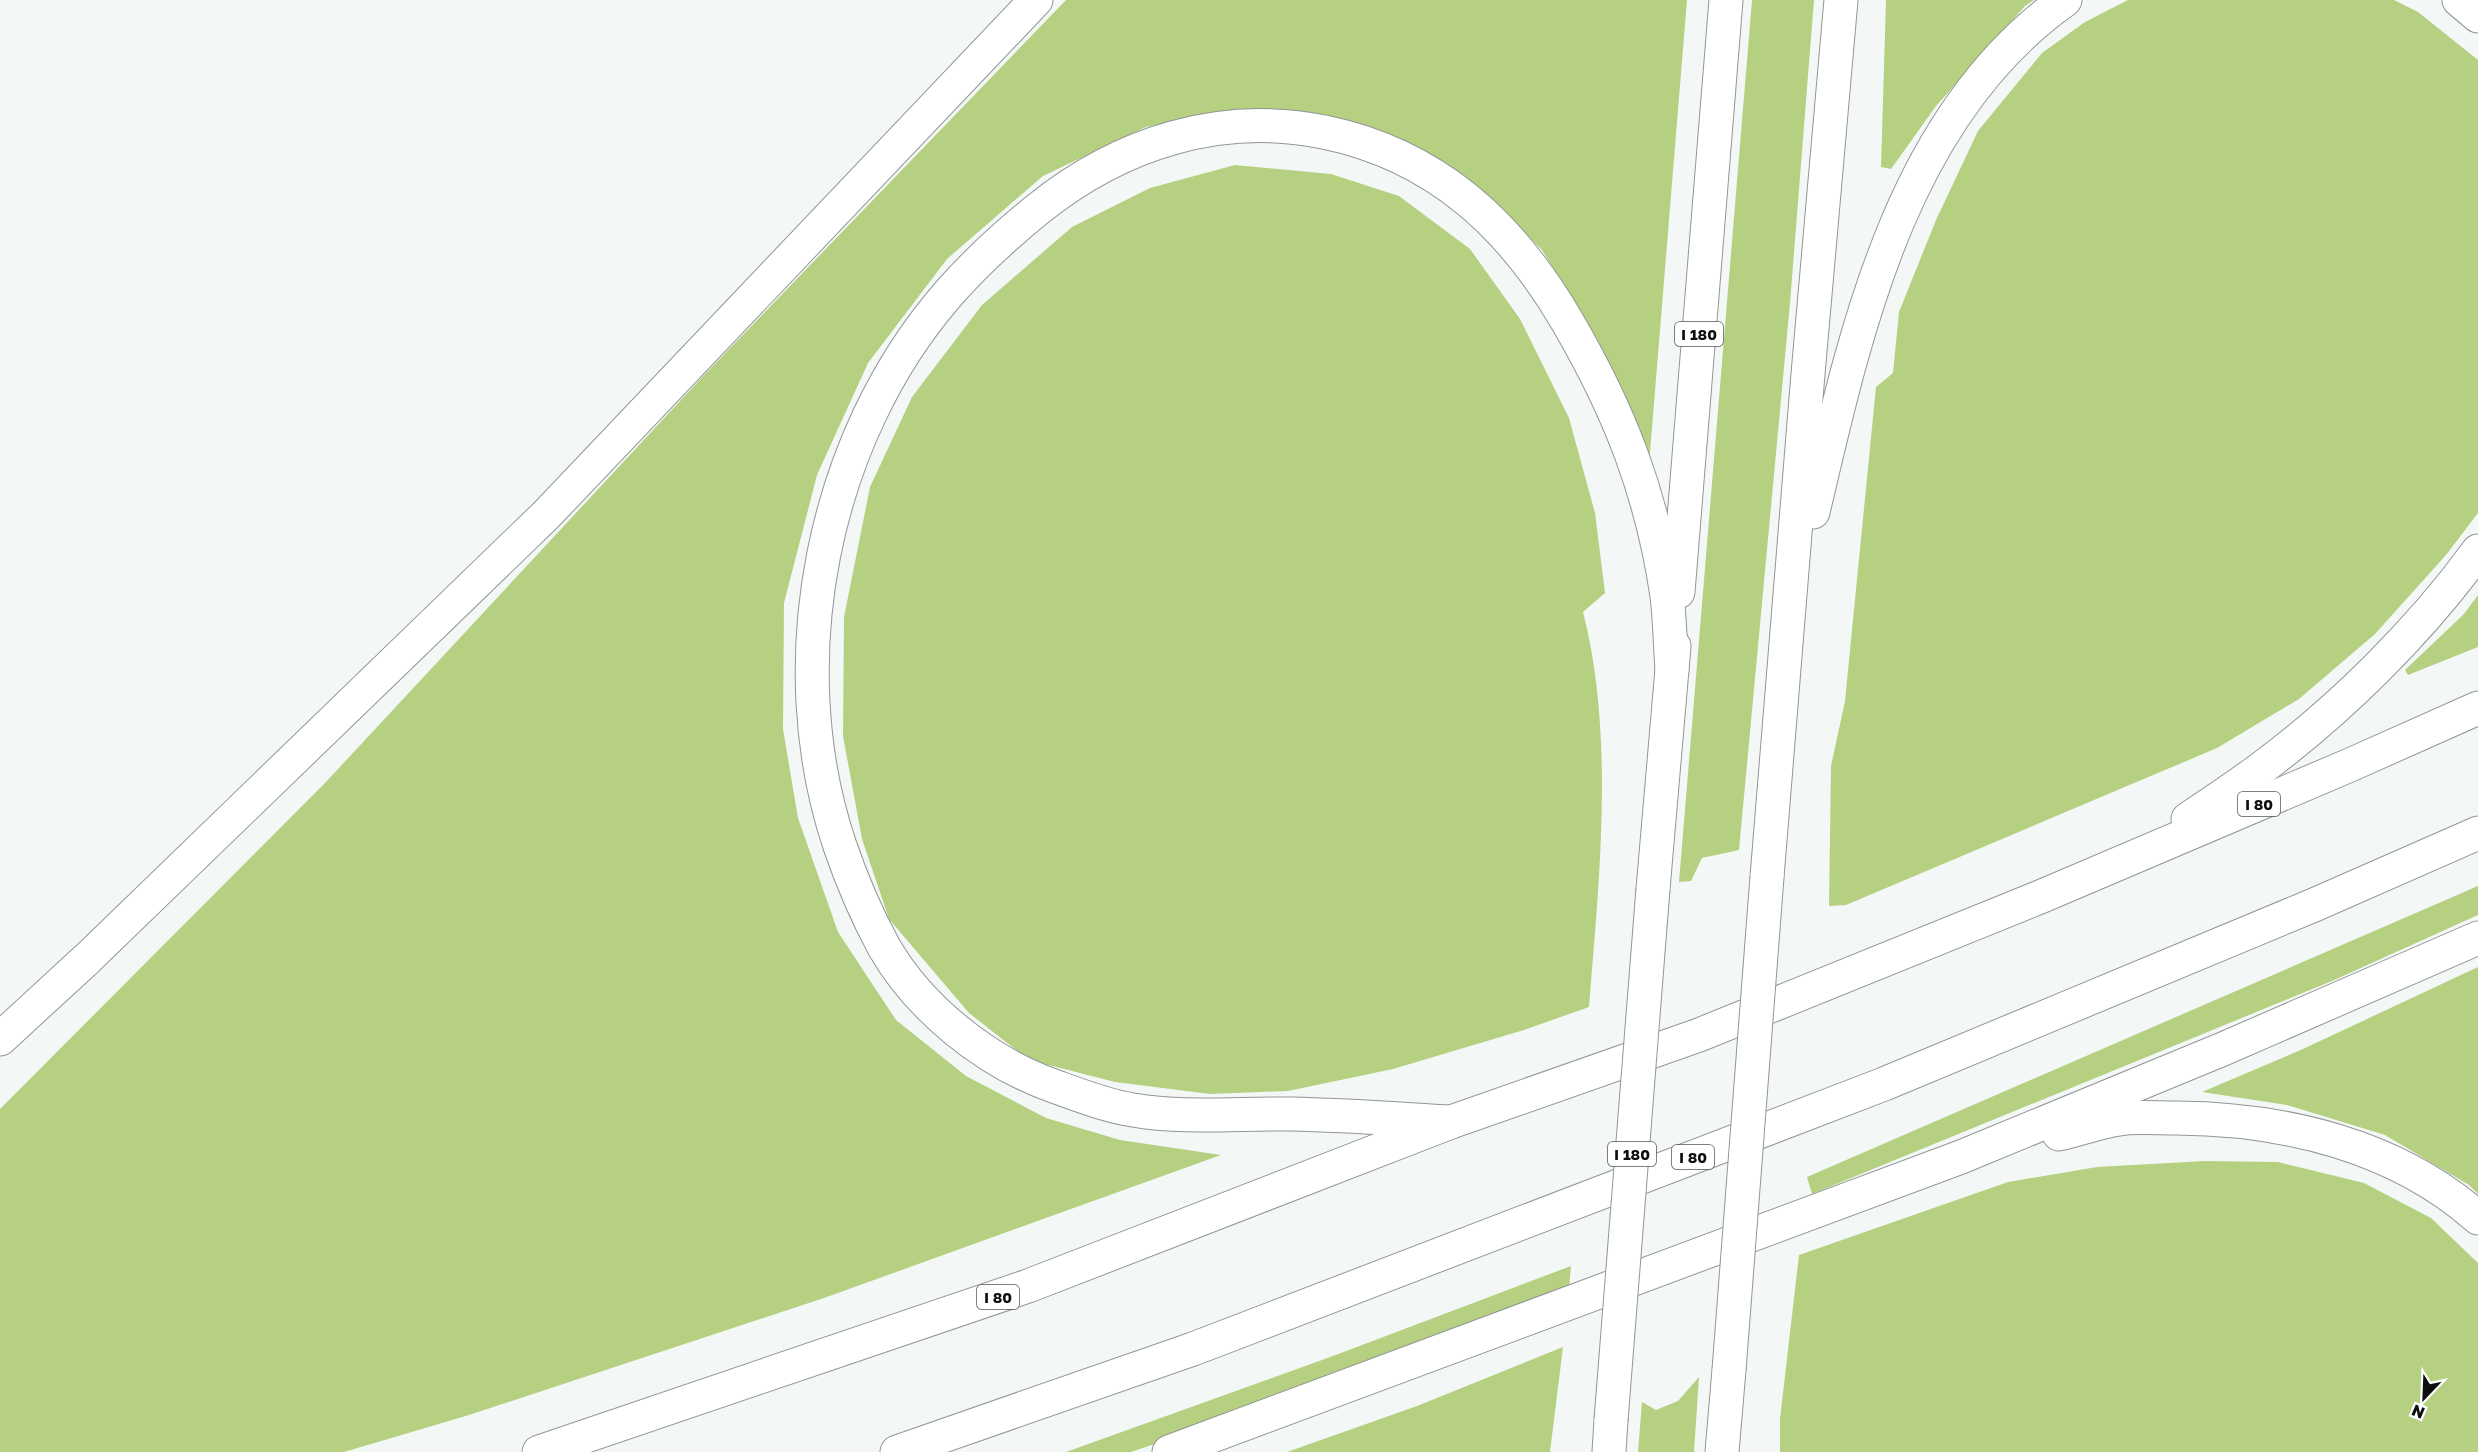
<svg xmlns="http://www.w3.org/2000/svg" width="2478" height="1452" font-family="'Golos Text',sans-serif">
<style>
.green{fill:#b6d081}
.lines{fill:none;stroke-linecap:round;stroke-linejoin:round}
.highway-casing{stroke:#929695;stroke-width:35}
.highway{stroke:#fff;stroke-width:33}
.highway-bridge-casing{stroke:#929695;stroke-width:35;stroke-linecap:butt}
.highway-bridge{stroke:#fff;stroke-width:33}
.labels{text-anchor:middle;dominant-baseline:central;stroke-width:6;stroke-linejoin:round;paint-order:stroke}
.shield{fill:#fff;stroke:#565656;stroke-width:1.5}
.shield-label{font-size:15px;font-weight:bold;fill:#0d0e0e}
</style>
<rect width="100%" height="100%" fill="#f3f7f6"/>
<g class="green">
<path d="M1066,0H1687L1647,489L1599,342L1542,250L1476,185L1402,141L1235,111L1146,127L1043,176L947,259L868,363L817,475L784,603L783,729L798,818L838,932L896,1020L966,1076L1046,1118L1120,1140L1221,1155L824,1298L469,1415L344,1452H0V1109L325,783L707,372Z"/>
<path d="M1752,0H1814L1790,303L1739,850L1702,858L1691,881L1679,882Z"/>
<path d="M1886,0H2034L2025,6L1936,106L1891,169L1881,167Z"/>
<path d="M2128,0H2394L2418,12L2478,60V513L2446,555L2375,634L2299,699L2217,748L1846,905L1829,906L1831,766L1845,701L1876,387L1893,373L1899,312L1936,220L1978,131L2042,53L2085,22Z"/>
<path d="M1235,165L1331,174L1399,196L1470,249L1520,319L1569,418L1595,513L1605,593L1583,612C1615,736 1599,881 1589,1007L1524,1030L1393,1069L1288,1091L1210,1094L1115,1082L1029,1060L969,1013L889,919L862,839L843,736L844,617L870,487L912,397L982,305L1072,227L1150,188Z"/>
<path d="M2478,595V647L2408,675L2405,670L2464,614Z"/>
<path d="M2478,886V915L2332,981L1812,1194L1807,1177Z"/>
<path d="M2478,967V1194L2469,1185L2385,1135L2287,1105L2202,1092L2303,1049Z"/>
<path d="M2205,1161L2278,1162L2364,1183L2431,1218L2478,1263V1452H1780V1419L1799,1255L2008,1182L2097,1167Z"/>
<path d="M1571,1266L1569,1290L1166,1440L1131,1452H1066L1333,1356Z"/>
<path d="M1563,1347L1550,1452H1287L1417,1406Z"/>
<path d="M1699,1377L1694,1452H1638L1642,1402L1656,1410L1678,1401Z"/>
</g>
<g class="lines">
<defs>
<g id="highway">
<path d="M2459,0L2478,16"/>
<path d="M1813,512C1856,329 1902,115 2065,0"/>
<path d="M1678,592L1726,0"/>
<path d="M2188,819C2212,803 2236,787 2259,770C2339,711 2420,631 2478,551"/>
<path d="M1767,877L1808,374L1841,0"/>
<path d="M1653,889L1674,646"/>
<path d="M0,1039L88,958L546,515L1036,0"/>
<path d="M1451,1122C1398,1119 1345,1115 1292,1114C1239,1113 1185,1119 1133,1110C1106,1106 1076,1094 1051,1085C985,1061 919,1008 884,947C866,914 852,881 840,846C778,663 822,438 949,293C977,261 1006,235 1038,209C1120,143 1220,111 1324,132C1436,155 1511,225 1567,321C1619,410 1652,493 1667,596C1670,620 1670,645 1672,669"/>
<path d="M2059,1134C2081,1129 2104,1120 2126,1118C2143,1117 2160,1118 2177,1118C2284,1119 2396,1145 2478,1218"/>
<path d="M539,1452L1028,1286L1451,1122L1699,1035L2040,897L2350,765L2478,708"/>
<path d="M897,1452L1193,1349L1884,1084L2314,905L2478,833"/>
<path d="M1169,1452L1961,1157L2223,1049L2478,938"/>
<path d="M1609,1452L1611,1420"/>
<path d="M1722,1452L1729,1370"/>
</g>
</defs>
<use href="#highway" class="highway-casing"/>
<use href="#highway" class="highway"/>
<defs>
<g id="highway-bridge">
<path d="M1729,1370L1767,877"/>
<path d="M1611,1420L1653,889"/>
</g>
</defs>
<use href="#highway-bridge" class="highway-bridge-casing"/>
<use href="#highway-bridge" class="highway-bridge"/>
</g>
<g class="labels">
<g class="shield">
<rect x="1675" y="322" width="48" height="24" rx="4.5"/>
<rect x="2238" y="792" width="42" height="24" rx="4.5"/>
<rect x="1608" y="1142" width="48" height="24" rx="4.5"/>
<rect x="1672" y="1145" width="42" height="24" rx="4.5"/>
<rect x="977" y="1285" width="42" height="24" rx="4.5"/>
</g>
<g class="shield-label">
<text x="1699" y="334">I 180</text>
<text x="2259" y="804">I 80</text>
<text x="1632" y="1154">I 180</text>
<text x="1693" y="1157">I 80</text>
<text x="998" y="1297">I 80</text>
</g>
</g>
<g transform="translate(2424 1398) rotate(203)" stroke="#ffffff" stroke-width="4.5" paint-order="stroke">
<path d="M0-4.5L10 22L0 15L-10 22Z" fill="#0d0e0e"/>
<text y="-9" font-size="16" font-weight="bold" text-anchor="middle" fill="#0d0e0e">N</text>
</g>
</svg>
